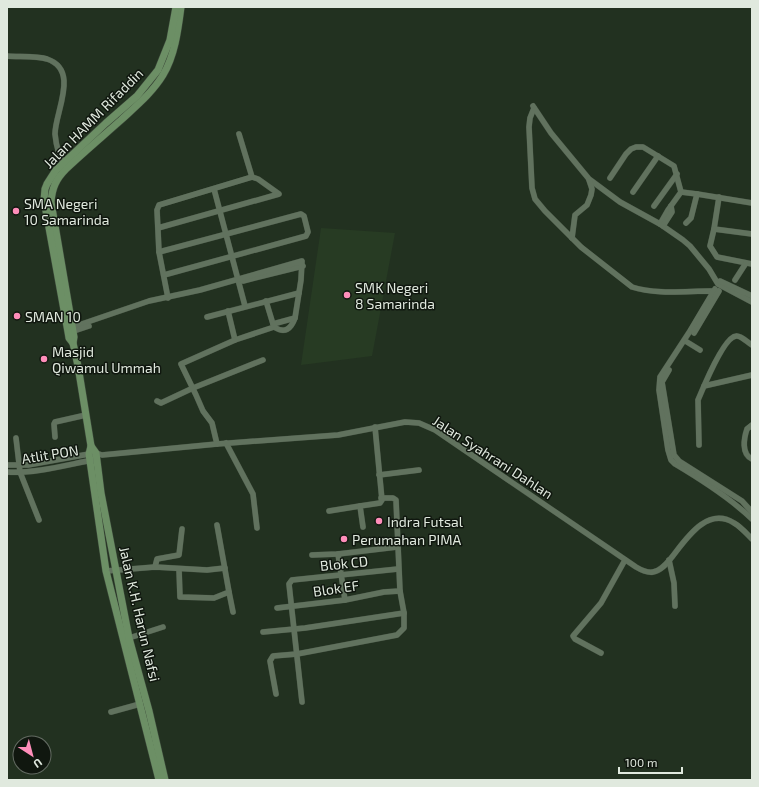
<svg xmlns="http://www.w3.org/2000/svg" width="759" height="787" font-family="'Exo 2',sans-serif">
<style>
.built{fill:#273b23}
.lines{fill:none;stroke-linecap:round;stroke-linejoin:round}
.minor-casing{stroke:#3e4b3c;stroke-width:6}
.major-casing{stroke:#3e4b3c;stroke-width:8}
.minor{stroke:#61725e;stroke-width:5.5}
.major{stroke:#6c8f65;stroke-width:7}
.poi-dot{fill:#ff8eba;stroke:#10170f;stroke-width:1.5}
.labels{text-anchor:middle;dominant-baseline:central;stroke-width:3;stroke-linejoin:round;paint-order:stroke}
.street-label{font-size:14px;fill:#e0e9de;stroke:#10170f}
.poi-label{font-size:14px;fill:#e0e9de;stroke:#10170f;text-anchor:start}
</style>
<rect width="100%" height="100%" fill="#223120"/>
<path class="built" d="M321,228L395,233L372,356L301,365Z"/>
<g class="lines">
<defs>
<g id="minor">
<path d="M7,56C18,57 37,56 47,59C80,70 55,112 55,134C56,144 58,155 64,163"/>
<path d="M533,106L551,133L589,179L620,202L660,224L683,240L690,246L709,269L718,284L752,302"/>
<path d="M534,108L530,118L529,127L532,188L535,199L545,211L581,247L632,287C656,295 686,291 711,291L718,292"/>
<path d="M239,134L252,177"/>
<path d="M610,178L626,154L631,149L636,147H643L674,166L681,192L668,210L660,224"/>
<path d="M214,189L245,306"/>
<path d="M633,192L658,156"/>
<path d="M681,192L697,194"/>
<path d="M719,197L714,229L710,246L717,257L752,264"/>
<path d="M654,206L677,174"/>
<path d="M686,223L691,218L697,194L752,203"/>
<path d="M663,226L672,212L671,206"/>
<path d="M158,228L279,194L258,179L252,177L159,205L157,210L159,252L168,298"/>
<path d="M714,229L752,234"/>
<path d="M572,238L575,215L587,205L591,195L592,189L589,180"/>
<path d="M159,252L301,214L304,216L308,232L306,236L164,275"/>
<path d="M735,280L746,263"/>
<path d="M243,281L303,266"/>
<path d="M720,281L752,296"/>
<path d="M715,289L690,331L660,377L659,390L668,450L671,460L675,464C702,480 729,497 752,519"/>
<path d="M266,301L273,324"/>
<path d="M228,311L235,340"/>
<path d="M207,317L299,293"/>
<path d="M274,327C285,334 291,329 295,318"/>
<path d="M70,328L149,301L200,290L302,261L301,280L295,318L273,324L274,327L235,340L181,364L196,395L203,411L212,423L217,444"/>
<path d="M71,332L89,326"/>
<path d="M694,333L719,291"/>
<path d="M687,342L700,350"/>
<path d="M669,370L662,382L674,455L679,461L742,501L752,512"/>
<path d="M704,386C708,377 725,337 736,336C741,335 748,343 752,345"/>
<path d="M157,401L161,403L193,388L263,360"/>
<path d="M752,425L747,429C744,438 741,454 752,459"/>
<path d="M55,437L54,424L55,422L86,415"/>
<path d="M16,438L20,472L39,520"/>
<path d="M226,443L253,494L257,528"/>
<path d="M699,445L698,400L704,386L752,375"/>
<path d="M7,465H28L89,454L96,453L102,455L217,444L338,435L405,422L419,423L435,430L636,567C641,570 647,573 653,572C661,571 667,563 672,557C686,539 707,506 734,523C741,527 746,533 752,539"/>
<path d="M7,472C34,474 66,465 93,460"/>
<path d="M379,475L419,470"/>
<path d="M329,511L360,506"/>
<path d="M363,527L360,506L380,503L382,500L375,427"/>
<path d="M338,554L345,600"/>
<path d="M312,555L338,554L397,547"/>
<path d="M669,560L674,583L675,606"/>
<path d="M155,567L157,559L179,555L182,529"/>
<path d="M179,569L180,597L214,598L229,592L217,525"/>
<path d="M106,571L155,567L207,570L225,568"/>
<path d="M229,592L233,612"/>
<path d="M277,608L345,600L384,592L400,591L396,500L393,498H381"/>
<path d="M263,632L305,628L404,613L400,591"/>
<path d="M129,638L163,627"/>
<path d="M601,653L575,639L573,636L601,603L625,560"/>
<path d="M276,694L270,661L273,656L297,654L397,635L404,628V613"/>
<path d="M302,702L289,584L292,580L398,569"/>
<path d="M111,712L140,704"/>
</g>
<g id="major">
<path d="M73,343L74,337L51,202C52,188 56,179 66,169C84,152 103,136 121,120C136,106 152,93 163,75C175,55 178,30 181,7"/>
<path d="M91,446L89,454L106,571L159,780"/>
<path d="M165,780L149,711L129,638L101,493L96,453L91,446L78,366L73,343L69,338L68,332L44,200L45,189L47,184L56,170L106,123L137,96L158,70L170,40L176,7"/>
</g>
</defs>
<use href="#minor" class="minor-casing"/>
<use href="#major" class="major-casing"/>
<use href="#minor" class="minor"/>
<use href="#major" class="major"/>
</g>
<g class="poi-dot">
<circle cx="16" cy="211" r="4"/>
<circle cx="347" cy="295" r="4"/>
<circle cx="17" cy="316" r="4"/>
<circle cx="44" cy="359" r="4"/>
<circle cx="379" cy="521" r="4"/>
<circle cx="344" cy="539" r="4"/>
</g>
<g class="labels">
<g class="street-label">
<text transform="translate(93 118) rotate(-45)">Jalan HAMM Rifaddin</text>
<text transform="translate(50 454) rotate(-9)">Atlit PON</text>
<text transform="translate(493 457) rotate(33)">Jalan Syahrani Dahlan</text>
<text transform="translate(344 563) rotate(-6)">Blok CD</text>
<text transform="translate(336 588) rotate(-8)">Blok EF</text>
<text transform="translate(140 614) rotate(77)">Jalan K.H. Harun Nafsi</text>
</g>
<g class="poi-label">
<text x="24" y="203">SMA Negeri<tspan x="24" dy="16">10 Samarinda</tspan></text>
<text x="355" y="287">SMK Negeri<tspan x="355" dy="16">8 Samarinda</tspan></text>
<text x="25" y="316">SMAN 10</text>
<text x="52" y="351">Masjid<tspan x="52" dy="16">Qiwamul Ummah</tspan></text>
<text x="387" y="521">Indra Futsal</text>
<text x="352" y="539">Perumahan PIMA</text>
</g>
</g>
<rect width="759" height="787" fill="none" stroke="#e0e9de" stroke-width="16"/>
<g transform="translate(32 755) rotate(144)"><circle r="19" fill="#10170f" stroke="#636b62"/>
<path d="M0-3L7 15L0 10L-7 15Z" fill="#ff8eba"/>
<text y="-6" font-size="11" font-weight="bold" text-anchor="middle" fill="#e0e9de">U</text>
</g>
<path d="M619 767v6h63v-6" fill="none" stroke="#e0e9de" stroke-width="2"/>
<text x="625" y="767" font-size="12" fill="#e0e9de" stroke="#10170f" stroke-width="3" paint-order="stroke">100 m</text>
</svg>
